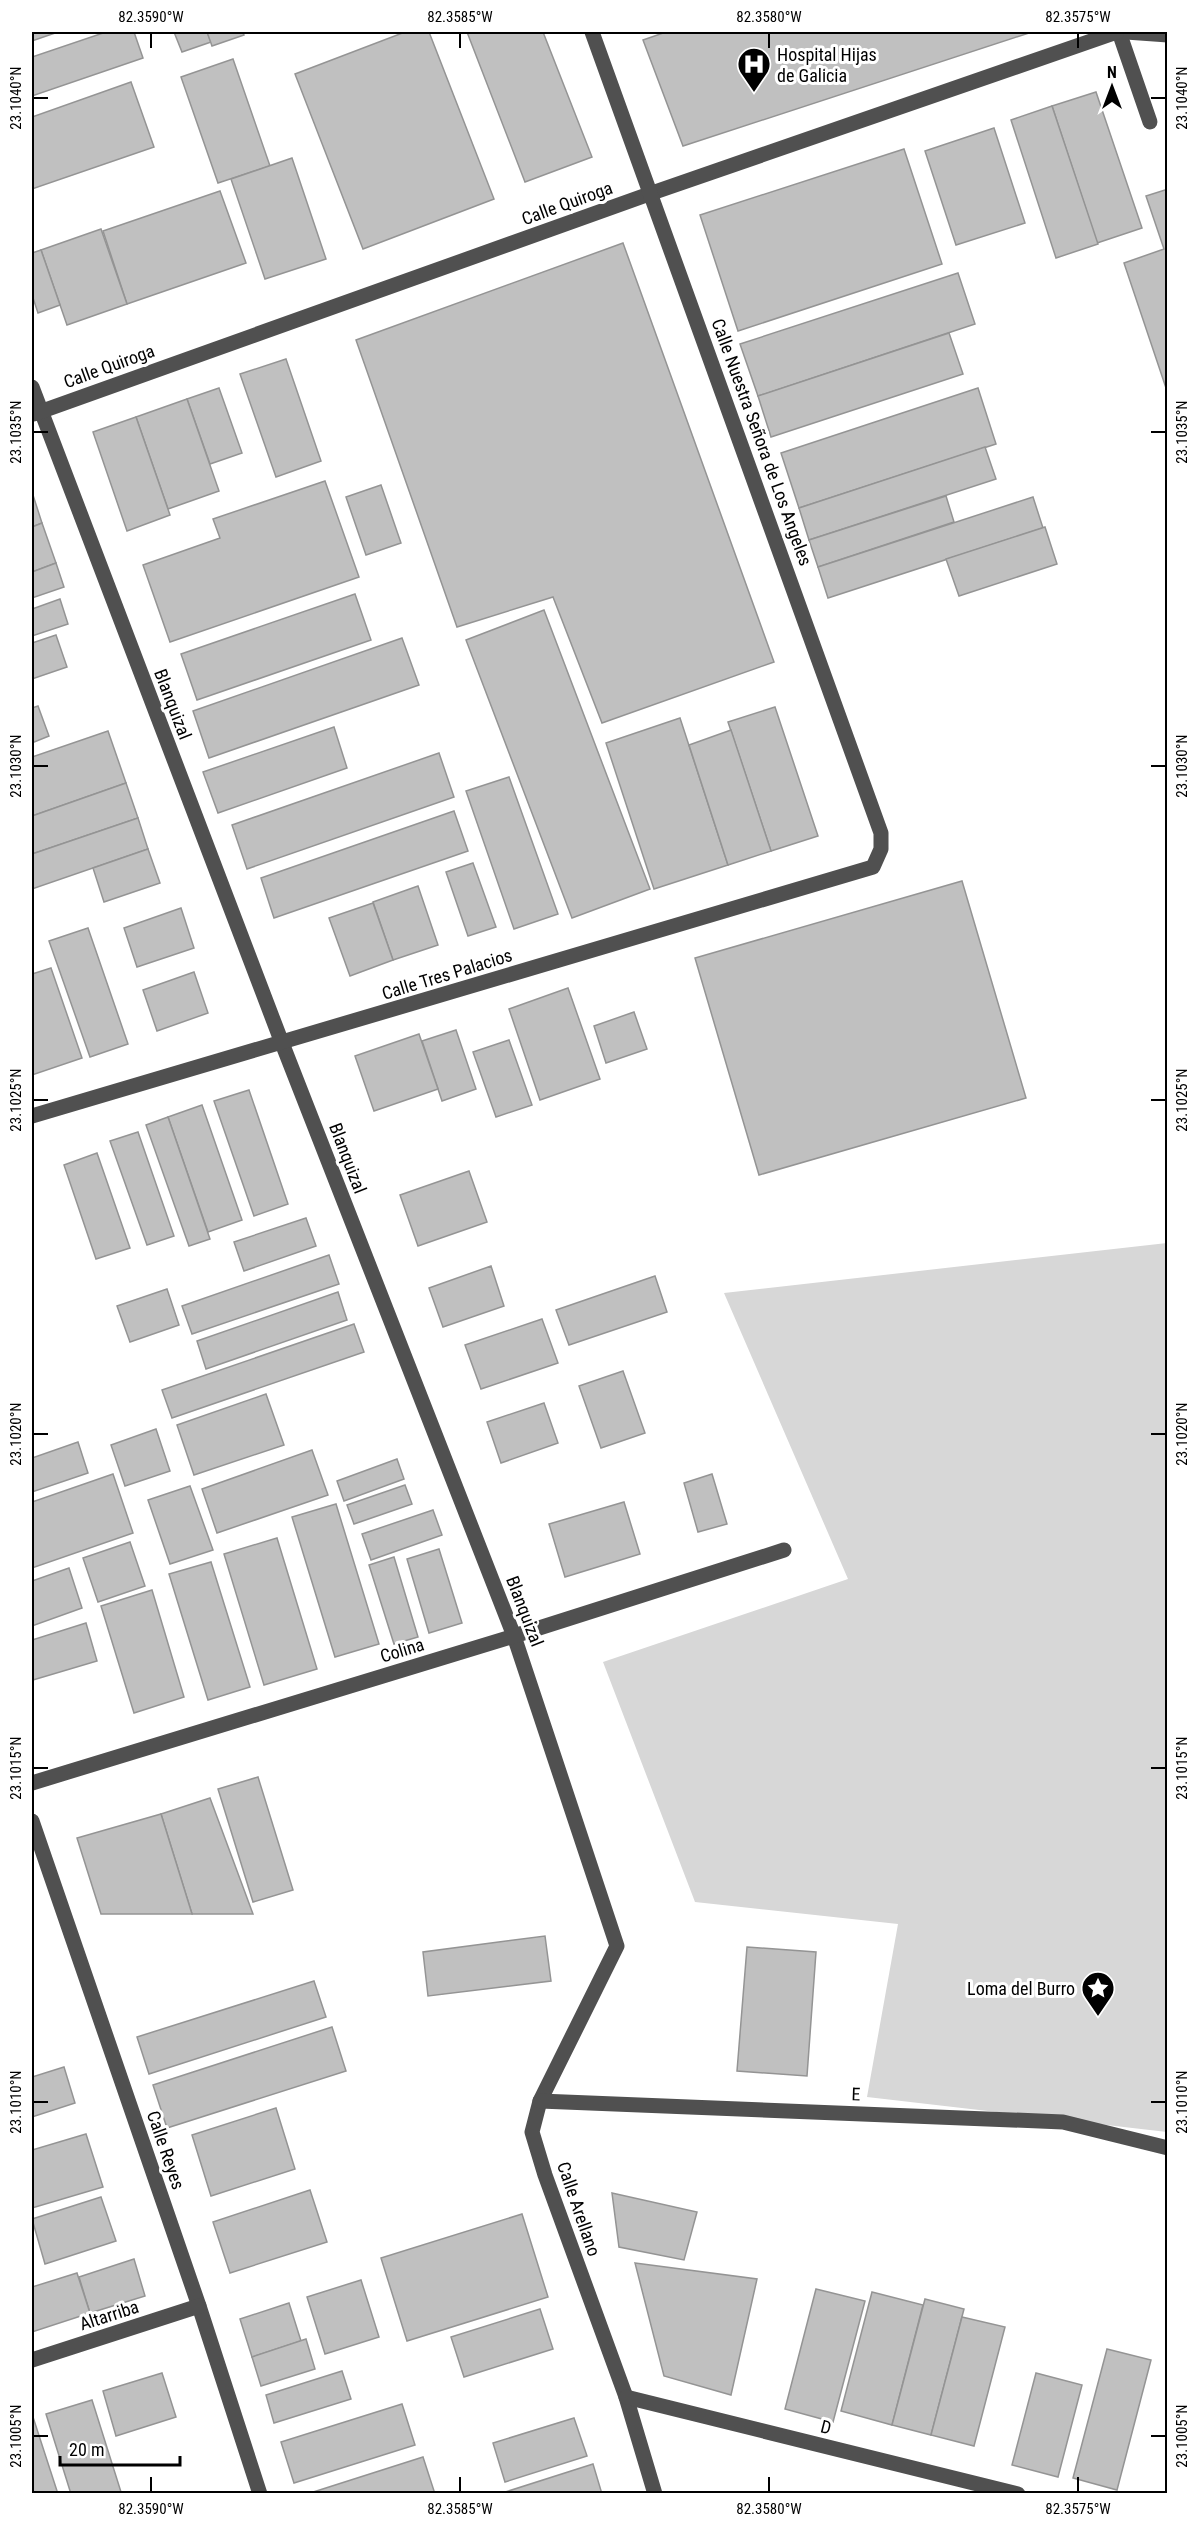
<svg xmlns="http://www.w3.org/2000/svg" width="1199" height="2525" font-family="'Roboto Condensed',sans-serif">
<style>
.green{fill:#d7d7d7}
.building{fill:#c0c0c0;stroke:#949494;stroke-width:1.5}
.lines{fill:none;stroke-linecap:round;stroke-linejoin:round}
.minor{stroke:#505050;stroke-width:15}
.ticks{fill:none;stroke:#000;stroke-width:2}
.labels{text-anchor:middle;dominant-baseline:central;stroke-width:6;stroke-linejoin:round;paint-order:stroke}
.poi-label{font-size:18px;fill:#000;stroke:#fff;text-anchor:start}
.street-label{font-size:18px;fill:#000;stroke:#fff}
.neatline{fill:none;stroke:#000;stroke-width:2}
.ticks-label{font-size:15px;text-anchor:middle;fill:#000}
</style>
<rect width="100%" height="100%" fill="#fff"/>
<path class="green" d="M1167,1243V2132L867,2097L898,1924L695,1902L603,1662L848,1579L724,1293Z"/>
<g class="building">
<path d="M32,32H58L32,41Z"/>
<path d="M106,32H134L143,58L32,96V57Z"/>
<path d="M174,32H207L211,42L182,52Z"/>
<path d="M207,32H243L244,35L212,46Z"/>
<path d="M405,32H429L494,199L363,249L295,74Z"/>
<path d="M467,32H543L592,157L525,182Z"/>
<path d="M666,32H1032L683,146L643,40Z"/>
<path d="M233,59L270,166L218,183L181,77Z"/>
<path d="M131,82L154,147L32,189V117Z"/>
<path d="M1096,92L1142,228L1097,243L1052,106Z"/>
<path d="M1052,106L1098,244L1056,258L1011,120Z"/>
<path d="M994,128L1025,223L956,245L925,151Z"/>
<path d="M904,149L942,264L738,331L700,215Z"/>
<path d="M292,158L326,259L265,279L231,179Z"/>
<path d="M1168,189V387L1166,388L1124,263L1164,249L1146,196Z"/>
<path d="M220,191L246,263L127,304L103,231Z"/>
<path d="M101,229L127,304L67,325L41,250Z"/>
<path d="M623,243L774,662L602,723L553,597L457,627L356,340Z"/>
<path d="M41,250L60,305L38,313L32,295V253Z"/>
<path d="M958,273L975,324L758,396L740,344Z"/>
<path d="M949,333L963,374L771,437L758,396Z"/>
<path d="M286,359L321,461L276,477L240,374Z"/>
<path d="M219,388L242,453L210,464L187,399Z"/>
<path d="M978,388L996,444L799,508L781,453Z"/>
<path d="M187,399L219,491L168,509L136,417Z"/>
<path d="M136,417L170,515L127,531L93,432Z"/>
<path d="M985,447L996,479L809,540L799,508Z"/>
<path d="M325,481L359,577L170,642L143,565L220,538L213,519Z"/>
<path d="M381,485L401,543L366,555L346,497Z"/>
<path d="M32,492L42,523L32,527Z"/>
<path d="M946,496L954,522L818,567L809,540Z"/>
<path d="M1033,497L1043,528L828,598L818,567Z"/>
<path d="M42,523L56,563L32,572V527Z"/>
<path d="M1045,527L1057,564L959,596L946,559Z"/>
<path d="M56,563L64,587L32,598V572Z"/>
<path d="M355,594L371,640L197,700L181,654Z"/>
<path d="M60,599L68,624L32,636V609Z"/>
<path d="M544,610L650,889L572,918L466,640Z"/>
<path d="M56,635L67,667L32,679V643Z"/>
<path d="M402,638L419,685L209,758L193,711Z"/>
<path d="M38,706L49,736L32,743V708Z"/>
<path d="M775,707L818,836L771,851L728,722Z"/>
<path d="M680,718L728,865L654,889L606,743Z"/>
<path d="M334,727L347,768L218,813L203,772Z"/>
<path d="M731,730L771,851L728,865L689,745Z"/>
<path d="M108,731L126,783L32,816V757Z"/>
<path d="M439,753L454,797L247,869L232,825Z"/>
<path d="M509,777L558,914L514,929L466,791Z"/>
<path d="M126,783L138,818L32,854V816Z"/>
<path d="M454,811L468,851L274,918L261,878Z"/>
<path d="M138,818L148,849L32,889V854Z"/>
<path d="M148,849L160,883L104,902L93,868Z"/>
<path d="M473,863L496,927L468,936L446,872Z"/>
<path d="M962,881L1026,1098L759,1175L695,958Z"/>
<path d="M418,886L438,945L393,960L373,902Z"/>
<path d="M373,903L393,960L350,976L329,918Z"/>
<path d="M181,908L194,948L137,967L124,928Z"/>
<path d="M88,928L128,1044L90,1057L49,941Z"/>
<path d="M51,968L82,1058L32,1075V974Z"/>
<path d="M194,972L208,1013L157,1031L143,990Z"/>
<path d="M568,988L600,1079L540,1100L509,1009Z"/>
<path d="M634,1012L647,1049L606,1063L594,1026Z"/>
<path d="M456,1030L476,1089L442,1101L422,1041Z"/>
<path d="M419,1034L438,1089L374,1111L355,1056Z"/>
<path d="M509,1040L532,1105L496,1117L473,1052Z"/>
<path d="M249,1090L288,1204L254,1216L214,1101Z"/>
<path d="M202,1105L242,1220L208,1232L168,1117Z"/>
<path d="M168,1117L210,1239L189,1246L146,1125Z"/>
<path d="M138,1132L174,1236L147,1245L110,1141Z"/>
<path d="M97,1153L130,1248L96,1259L64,1165Z"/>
<path d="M469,1171L487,1222L418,1246L400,1195Z"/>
<path d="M306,1218L316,1246L244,1271L234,1242Z"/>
<path d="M329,1255L339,1284L192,1334L182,1306Z"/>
<path d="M491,1266L504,1306L443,1327L429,1288Z"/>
<path d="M655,1276L667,1312L569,1345L556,1310Z"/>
<path d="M167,1289L179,1325L130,1342L117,1306Z"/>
<path d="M338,1292L347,1320L206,1369L197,1341Z"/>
<path d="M542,1319L558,1363L481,1389L465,1345Z"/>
<path d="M354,1324L364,1352L172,1418L162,1390Z"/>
<path d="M623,1371L645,1433L601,1448L579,1386Z"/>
<path d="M266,1394L284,1445L194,1475L177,1425Z"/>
<path d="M544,1403L558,1443L501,1463L487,1422Z"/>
<path d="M156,1429L170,1471L125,1486L111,1445Z"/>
<path d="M78,1442L88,1473L32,1492V1458Z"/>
<path d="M312,1450L328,1495L217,1533L202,1489Z"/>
<path d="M397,1459L404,1479L344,1501L337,1481Z"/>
<path d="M113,1474L133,1533L32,1568V1502Z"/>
<path d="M712,1474L727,1524L698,1532L684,1483Z"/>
<path d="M405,1485L412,1504L354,1524L347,1505Z"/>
<path d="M190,1486L213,1550L170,1564L148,1500Z"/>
<path d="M624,1502L640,1554L565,1577L549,1524Z"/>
<path d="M336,1504L379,1644L335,1657L292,1517Z"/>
<path d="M433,1510L442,1535L371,1560L362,1534Z"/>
<path d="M277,1538L317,1669L264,1685L224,1554Z"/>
<path d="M130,1542L145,1586L98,1602L83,1558Z"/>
<path d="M439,1549L462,1623L429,1633L407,1559Z"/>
<path d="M394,1557L418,1637L394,1644L369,1565Z"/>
<path d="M211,1562L250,1687L208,1700L169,1574Z"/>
<path d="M69,1568L82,1608L32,1626V1581Z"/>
<path d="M152,1590L184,1697L134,1713L101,1606Z"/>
<path d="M86,1623L97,1661L33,1680L32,1640Z"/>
<path d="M258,1777L293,1890L253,1902L218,1789Z"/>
<path d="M210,1798L253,1914H192L161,1814Z"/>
<path d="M161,1814L192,1914H101L77,1838Z"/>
<path d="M545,1936L551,1981L428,1996L423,1952Z"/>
<path d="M747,1947L816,1952L807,2076L737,2071Z"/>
<path d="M314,1981L326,2017L149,2074L137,2037Z"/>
<path d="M332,2027L346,2071L167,2128L153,2085Z"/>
<path d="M64,2067L75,2103L32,2117V2077Z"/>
<path d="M276,2108L295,2169L211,2196L192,2135Z"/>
<path d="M86,2134L103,2187L32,2208V2150Z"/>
<path d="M310,2190L327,2242L230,2273L213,2222Z"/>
<path d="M612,2193L697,2212L684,2260L619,2247Z"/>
<path d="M101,2197L116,2241L45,2264L32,2219Z"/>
<path d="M522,2214L548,2297L407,2341L381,2258Z"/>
<path d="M134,2259L145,2296L90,2313L79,2277Z"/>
<path d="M635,2263L757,2279L731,2395L664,2376Z"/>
<path d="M77,2273L90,2313L32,2332V2287Z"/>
<path d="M361,2280L379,2337L325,2354L307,2297Z"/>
<path d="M816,2289L865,2301L833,2422L785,2409Z"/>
<path d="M872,2292L923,2305L892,2425L841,2411Z"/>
<path d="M925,2299L964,2309L931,2435L892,2425Z"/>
<path d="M289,2303L301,2341L252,2357L240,2319Z"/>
<path d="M540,2309L553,2349L464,2377L451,2337Z"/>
<path d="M962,2317L1005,2327L974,2446L931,2435Z"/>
<path d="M306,2339L315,2369L261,2386L252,2357Z"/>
<path d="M1107,2349L1151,2360L1117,2490L1073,2478Z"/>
<path d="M342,2371L351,2399L274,2423L266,2395Z"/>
<path d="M162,2373L176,2417L116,2436L103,2391Z"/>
<path d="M1036,2373L1082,2385L1058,2477L1012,2465Z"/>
<path d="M92,2400L121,2492L115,2494H71L46,2414Z"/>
<path d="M402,2404L415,2445L294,2483L281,2442Z"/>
<path d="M32,2414L58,2494H32Z"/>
<path d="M574,2418L587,2456L505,2482L493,2443Z"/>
<path d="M423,2457L435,2494H307Z"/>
<path d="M593,2464L602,2494H499Z"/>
</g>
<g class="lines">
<g class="minor">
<path d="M1119,32L1150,122"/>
<path d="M1126,32L1168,35"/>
<path d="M32,387L282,1043L514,1636L617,1946L540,2101L532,2132L545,2175L626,2397L655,2494"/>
<path d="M34,414L652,193L1117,32"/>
<path d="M32,1116L873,867L881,849V833L592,32"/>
<path d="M32,1783L514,1636L784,1550"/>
<path d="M32,1821L199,2306L260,2494"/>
<path d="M540,2101L1063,2122L1168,2148"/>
<path d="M32,2360L199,2306"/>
<path d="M626,2397L1018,2494"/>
</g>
</g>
<path class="ticks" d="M151,33V48M460,33V48M769,33V48M1078,33V48M33,98H48M1151,98H1166M33,432H48M1151,432H1166M33,766H48M1151,766H1166M33,1100H48M1151,1100H1166M33,1434H48M1151,1434H1166M33,1768H48M1151,1768H1166M33,2102H48M1151,2102H1166M33,2436H48M1151,2436H1166M151,2477V2492M460,2477V2492M769,2477V2492M1078,2477V2492"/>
<defs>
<symbol id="hospital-pin" viewBox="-11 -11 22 30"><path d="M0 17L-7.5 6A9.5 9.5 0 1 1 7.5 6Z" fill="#000" stroke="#fff"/><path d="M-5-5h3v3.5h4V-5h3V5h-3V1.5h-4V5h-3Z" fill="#fff"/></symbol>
<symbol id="sight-pin" viewBox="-11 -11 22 30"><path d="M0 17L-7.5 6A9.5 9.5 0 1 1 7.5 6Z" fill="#000" stroke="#fff"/><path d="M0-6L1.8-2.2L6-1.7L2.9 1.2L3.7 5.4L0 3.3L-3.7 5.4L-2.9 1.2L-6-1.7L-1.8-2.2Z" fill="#fff"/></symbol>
</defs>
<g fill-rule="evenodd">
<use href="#hospital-pin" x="735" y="45" width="38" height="52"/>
<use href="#sight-pin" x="1079" y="1969" width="38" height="52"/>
</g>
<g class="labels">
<g class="poi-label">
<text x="777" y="54">Hospital Hijas<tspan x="777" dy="21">de Galicia</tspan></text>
<text x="1075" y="1988" text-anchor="end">Loma del Burro</text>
</g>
<g class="street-label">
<text transform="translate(567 203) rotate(-20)">Calle Quiroga</text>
<text transform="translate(109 366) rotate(-20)">Calle Quiroga</text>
<text transform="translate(762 442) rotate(70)">Calle Nuestra Señora de Los Angeles</text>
<text transform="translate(173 704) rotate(69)">Blanquizal</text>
<text transform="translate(447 974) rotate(-17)">Calle Tres Palacios</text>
<text transform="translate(348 1158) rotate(69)">Blanquizal</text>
<text transform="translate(525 1611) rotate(69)">Blanquizal</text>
<text transform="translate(402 1650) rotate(-17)">Colina</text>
<text transform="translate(856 2094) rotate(2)">E</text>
<text transform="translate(166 2150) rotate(71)">Calle Reyes</text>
<text transform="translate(579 2209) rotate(71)">Calle Arellano</text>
<text transform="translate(109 2315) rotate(-18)">Altarriba</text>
<text transform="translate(826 2427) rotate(14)">D</text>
</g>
</g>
<rect width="1199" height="2525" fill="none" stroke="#ffffff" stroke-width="66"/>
<g transform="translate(1112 87)" stroke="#ffffff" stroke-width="4.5" paint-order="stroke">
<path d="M0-4.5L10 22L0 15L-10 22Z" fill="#000000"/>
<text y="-9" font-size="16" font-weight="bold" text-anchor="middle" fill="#000000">N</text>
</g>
<path d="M60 2456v9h120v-9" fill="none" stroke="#000000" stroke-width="3"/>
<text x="69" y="2456" font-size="18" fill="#000000" stroke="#ffffff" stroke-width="4.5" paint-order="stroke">20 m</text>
<rect x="33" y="33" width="1133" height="2459" class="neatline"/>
<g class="ticks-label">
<text x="151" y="22">82.3590°W</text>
<text x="460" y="22">82.3585°W</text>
<text x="769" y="22">82.3580°W</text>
<text x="1078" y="22">82.3575°W</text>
<text transform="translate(16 98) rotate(-90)" y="5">23.1040°N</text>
<text transform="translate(1182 98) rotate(-90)" y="5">23.1040°N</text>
<text transform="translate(16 432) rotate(-90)" y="5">23.1035°N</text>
<text transform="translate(1182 432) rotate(-90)" y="5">23.1035°N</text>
<text transform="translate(16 766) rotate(-90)" y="5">23.1030°N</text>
<text transform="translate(1182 766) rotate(-90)" y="5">23.1030°N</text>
<text transform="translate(16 1100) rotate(-90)" y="5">23.1025°N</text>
<text transform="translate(1182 1100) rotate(-90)" y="5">23.1025°N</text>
<text transform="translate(16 1434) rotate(-90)" y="5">23.1020°N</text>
<text transform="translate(1182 1434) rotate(-90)" y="5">23.1020°N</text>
<text transform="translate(16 1768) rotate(-90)" y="5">23.1015°N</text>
<text transform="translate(1182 1768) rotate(-90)" y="5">23.1015°N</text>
<text transform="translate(16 2102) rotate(-90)" y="5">23.1010°N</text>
<text transform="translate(1182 2102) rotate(-90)" y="5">23.1010°N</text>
<text transform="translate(16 2436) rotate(-90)" y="5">23.1005°N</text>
<text transform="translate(1182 2436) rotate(-90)" y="5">23.1005°N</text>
<text x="151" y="2514">82.3590°W</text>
<text x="460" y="2514">82.3585°W</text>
<text x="769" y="2514">82.3580°W</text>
<text x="1078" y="2514">82.3575°W</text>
</g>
</svg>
